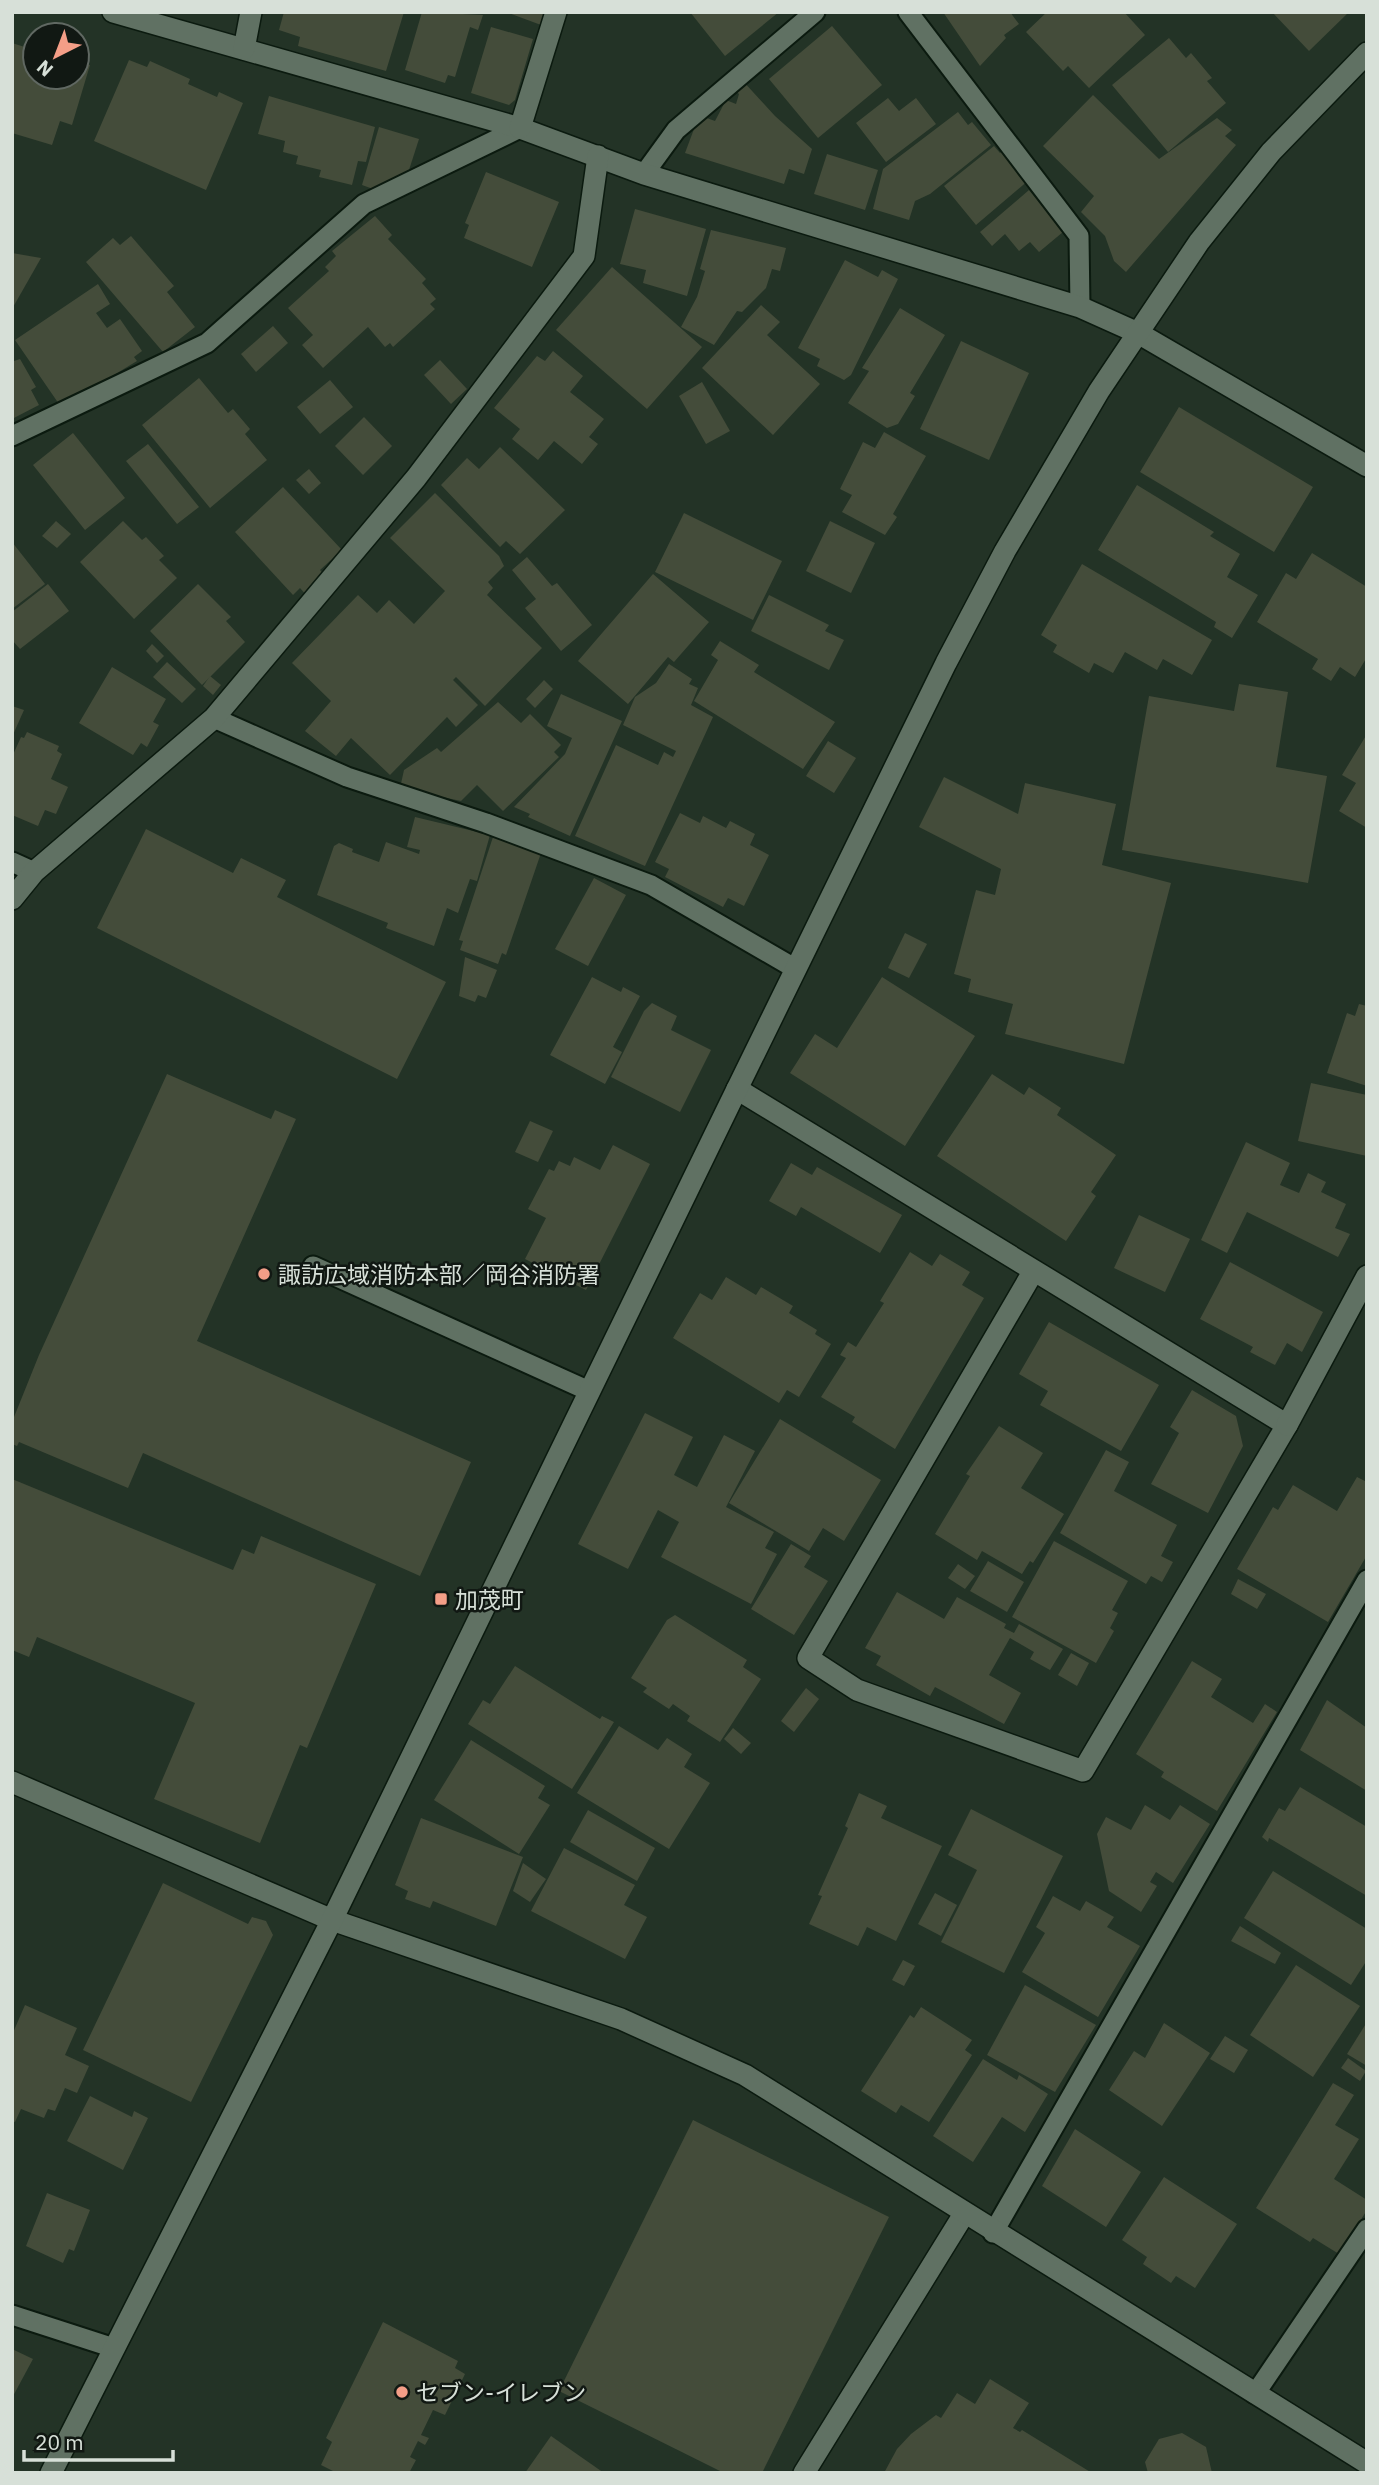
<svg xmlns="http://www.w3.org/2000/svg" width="1379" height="2485" font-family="'IBM Plex Sans','Noto Sans JP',sans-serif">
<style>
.building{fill:#444c3a}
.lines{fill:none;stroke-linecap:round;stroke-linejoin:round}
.lane-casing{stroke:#0b1a0f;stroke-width:23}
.street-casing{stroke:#0b1a0f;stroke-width:24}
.secondary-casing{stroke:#0b1a0f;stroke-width:24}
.lane{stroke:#607163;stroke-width:19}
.street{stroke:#607163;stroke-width:21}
.secondary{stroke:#607163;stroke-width:21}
.poi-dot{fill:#f49e87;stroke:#111813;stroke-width:2.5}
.labels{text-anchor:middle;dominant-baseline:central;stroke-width:5;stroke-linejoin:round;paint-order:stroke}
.poi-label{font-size:23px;fill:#d7e0d8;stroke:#111813;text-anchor:start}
</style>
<rect width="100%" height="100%" fill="#233326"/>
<g class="building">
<path d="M284,12H404L386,71L298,46L300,37L279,30Z"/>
<path d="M422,12L483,15L478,30L470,27L455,77L448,75L445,83L405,70Z"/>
<path d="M506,12H545L541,25Z"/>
<path d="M690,12H779L725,56Z"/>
<path d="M943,12H1010L1019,24L1004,35L1006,38L980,66Z"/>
<path d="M1047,12H1124L1145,35L1089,88L1068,66L1063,71L1026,32Z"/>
<path d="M1272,12H1349L1309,51Z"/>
<path d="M832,26L882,85L818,138L769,79Z"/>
<path d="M491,27L533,39L515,100L509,105L471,93Z"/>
<path d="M35,38V77H77V61L90,65L72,125L60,121L52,145L12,133V43L31,49Z"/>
<path d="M1169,38L1186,58L1191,53L1212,78L1207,81L1226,103L1168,152L1112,85Z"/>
<path d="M129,60L147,67L150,61L190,79L188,84L217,97L219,92L243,103L206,190L94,141Z"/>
<path d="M742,80L775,116L812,149L804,174L789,169L784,184L685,153L697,121L701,122L704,117L715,121L726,100L736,104L739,94L734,89Z"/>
<path d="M1093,95L1159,159L1217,118L1232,130L1225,136L1236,145L1126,272L1114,261L1105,236L1081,212L1094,196L1043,146Z"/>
<path d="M269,96L375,127L366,162L358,161L352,185L319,177L321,170L296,164L298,156L283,152L285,141L258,134Z"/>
<path d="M888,98L899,111L916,98L936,124L886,162L856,123Z"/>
<path d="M958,112L968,125L972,122L991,145L930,194L915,201L909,220L873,209L883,169Z"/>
<path d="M379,127L419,139L409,170L373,189L362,185Z"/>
<path d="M994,146L1000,153L1003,150L1029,180L976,225L944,186Z"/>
<path d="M827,154L878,170L865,210L814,194Z"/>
<path d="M486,172L559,202L532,267L464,238L469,225L465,223Z"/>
<path d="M1029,190L1063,232L1039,252L1030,242L1019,251L1005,234L992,246L980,232Z"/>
<path d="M635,209L706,229L687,296L643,283L646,270L620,264Z"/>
<path d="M375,216L392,235L388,239L426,279L422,283L436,299L430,304L435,309L393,347L390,343L385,347L368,327L323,368L302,345L313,335L288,308L329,271L325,267L336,256L332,251Z"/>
<path d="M711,230L786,248L780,271L772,269L766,288L742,312L737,311L714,345L681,327L697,297L705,271L700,269Z"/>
<path d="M131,236L174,286L167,292L195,327L163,352L86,262L113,238L120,245Z"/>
<path d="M12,253L41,258L12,309Z"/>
<path d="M845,260L878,277L882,270L898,279L851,375L844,380L817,366L820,359L798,348Z"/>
<path d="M612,267L702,347L647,409L556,330Z"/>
<path d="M98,284L110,304L96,313L107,328L120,319L142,351L134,357L137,361L61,407L15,340Z"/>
<path d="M761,305L780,322L767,335L820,384L773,435L702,368Z"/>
<path d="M900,308L945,335L910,393L915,396L898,424L887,428L848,403L869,371L862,368Z"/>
<path d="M273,326L288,343L256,372L241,354Z"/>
<path d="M961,341L1029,373L989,460L920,429Z"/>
<path d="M553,351L583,376L570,392L604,419L589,437L598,444L582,464L554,441L538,460L512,439L520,429L494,408L537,356L545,361Z"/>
<path d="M12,358L14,361L20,359L36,387L31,390L39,405L12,419Z"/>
<path d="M440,360L467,389L451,404L424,375Z"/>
<path d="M199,378L228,413L233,409L250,429L245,434L267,460L210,508L142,425Z"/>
<path d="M330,380L353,407L320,434L297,407Z"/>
<path d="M702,382L730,431L706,444L679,396Z"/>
<path d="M1179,407L1313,487L1274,552L1140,472Z"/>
<path d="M364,417L392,446L363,475L335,446Z"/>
<path d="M884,432L926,456L893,514L897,517L885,535L842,512L852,495L840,489L863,442L875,448Z"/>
<path d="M73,433L125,498L85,530L33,465Z"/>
<path d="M148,444L199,507L177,524L126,461Z"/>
<path d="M500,447L565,510L520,554L506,541L500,547L441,485L467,458L479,469Z"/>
<path d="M309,469L321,483L309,494L296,480Z"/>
<path d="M1137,485L1214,532L1210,536L1240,554L1227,577L1258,595L1232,638L1214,627L1216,622L1098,550Z"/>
<path d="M283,487L342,550L320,570L327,578L307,596L300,588L293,595L235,532Z"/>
<path d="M435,493L499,556L504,566L488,582L493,588L487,595L542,648L485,706L456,677L453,680L478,705L456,727L447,717L390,775L351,738L336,756L305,731L331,701L292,663L358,595L377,613L389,600L414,624L445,591L390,538Z"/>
<path d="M684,513L782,561L753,620L655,572Z"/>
<path d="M56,521L71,534L57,548L42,536Z"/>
<path d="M123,521L142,540L146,537L164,556L159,560L177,578L134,619L80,562Z"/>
<path d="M830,521L875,543L851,593L806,571Z"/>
<path d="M12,542L45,584L12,609Z"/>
<path d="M1312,553L1367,587V657L1355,677L1340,667L1331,681L1312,669L1318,659L1257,622L1286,573L1296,579Z"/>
<path d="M527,557L552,586L557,583L592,625L561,651L525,608L536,599L512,570Z"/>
<path d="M1082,564L1212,640L1192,675L1163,659L1157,670L1125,652L1113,673L1094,663L1089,673L1053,652L1057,645L1041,635Z"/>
<path d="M653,574L709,622L674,662L668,657L628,704L578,661Z"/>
<path d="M48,584L69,611L20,649L12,640V612Z"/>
<path d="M198,584L231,617L226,621L245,642L202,685L150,631Z"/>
<path d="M769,595L829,625L825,631L844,640L829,670L751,631Z"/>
<path d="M720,641L759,665L754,672L835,722L803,769L694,701L718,660L711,655Z"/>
<path d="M152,644L164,656L157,663L146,651Z"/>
<path d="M167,662L196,689L182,703L153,677Z"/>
<path d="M669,664L692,679L689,684L698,688L691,705L713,717L645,866L575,836L616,745L658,765L664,752L673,757L676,751L623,725L635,697L656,683Z"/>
<path d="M112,667L166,699L153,722L159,725L147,747L141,743L133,755L79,723Z"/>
<path d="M210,676L221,685L213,695L203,686Z"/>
<path d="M544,680L553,689L535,708L526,699Z"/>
<path d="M1239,684L1288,692L1276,767L1327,776L1308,883L1122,850L1149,696L1234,711Z"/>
<path d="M561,694L622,721L570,836L528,817L530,814L514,807L565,754L572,738L547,726Z"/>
<path d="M498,702L521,723L530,714L561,745L554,752L559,757L503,811L477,785L461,801L400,788L404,770L437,748L441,752Z"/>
<path d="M12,706L24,710L12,737Z"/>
<path d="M27,732L59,746L57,751L62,754L51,779L68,787L56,814L45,810L38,826L12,815V757L21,737L24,738Z"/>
<path d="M1367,734V828L1339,811L1356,783L1342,775Z"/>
<path d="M828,741L856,758L834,793L806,776Z"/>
<path d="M944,777L1018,814L1025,783L1116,804L1102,865L1171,883L1124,1064L1005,1034L1013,1004L968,992L971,979L954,974L976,890L995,895L1001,869L919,827Z"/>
<path d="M680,813L700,823L703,816L726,828L730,821L755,834L750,845L769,855L744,906L728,898L723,907L665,877L669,869L655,862Z"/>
<path d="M415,817L490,835L477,881L470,879L458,913L447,908L434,946L386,928L388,923L317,895L334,846L339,843L353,849L352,852L379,862L386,842L419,854L420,850L407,847Z"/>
<path d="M146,829L233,873L241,858L286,880L277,897L446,982L397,1079L97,928Z"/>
<path d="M493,837L541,853L506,955L502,953L498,964L460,950L463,941L459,940Z"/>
<path d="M594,878L626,895L588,966L555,949Z"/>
<path d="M905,933L927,944L909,978L888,968Z"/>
<path d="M465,957L497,970L486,998L478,995L475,1002L459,996Z"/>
<path d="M592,977L621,992L623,987L640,996L613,1047L622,1052L605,1084L550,1055Z"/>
<path d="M882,977L975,1036L905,1146L790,1073L815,1034L837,1048Z"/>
<path d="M652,1003L677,1016L671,1030L711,1050L680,1112L611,1077L644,1011Z"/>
<path d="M1359,1004L1367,1006V1086L1327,1073L1347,1013L1355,1016Z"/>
<path d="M167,1074L271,1119L275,1110L296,1119L197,1341L471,1462L420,1576L143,1453L128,1488L19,1442L17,1446L12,1444V1422L39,1355Z"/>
<path d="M992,1074L1024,1095L1029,1087L1061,1108L1057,1115L1116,1155L1091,1192L1096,1196L1066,1241L937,1156Z"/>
<path d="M1311,1083L1367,1095V1156L1298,1141Z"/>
<path d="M530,1121L553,1131L538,1162L515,1152Z"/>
<path d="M1246,1142L1290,1163L1280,1185L1299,1193L1308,1173L1326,1182L1321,1192L1346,1204L1335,1228L1350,1234L1338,1257L1247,1212L1227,1253L1201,1240Z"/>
<path d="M613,1145L650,1164L586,1290L525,1259L546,1218L528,1209L549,1169L554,1171L559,1161L570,1166L574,1157L600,1170Z"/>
<path d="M791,1163L812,1175L817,1167L902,1215L880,1253L801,1207L796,1216L769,1201Z"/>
<path d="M1139,1215L1190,1239L1165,1292L1114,1268Z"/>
<path d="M910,1252L932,1266L940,1254L970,1272L962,1285L984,1298L895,1449L852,1422L855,1417L821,1397L846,1358L840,1355L848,1342L856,1347L884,1303L880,1301Z"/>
<path d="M1230,1262L1323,1312L1302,1352L1287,1343L1275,1365L1250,1352L1253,1347L1200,1319Z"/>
<path d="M726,1277L756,1295L761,1287L793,1306L789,1313L817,1330L815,1334L831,1344L799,1397L787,1390L779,1403L673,1338L700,1293L712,1300Z"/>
<path d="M1049,1322L1159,1385L1121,1451L1040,1405L1048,1391L1019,1374Z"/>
<path d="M1192,1390L1236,1416L1243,1446L1208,1513L1151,1484L1179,1433L1170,1427Z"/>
<path d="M645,1413L693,1437L674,1475L697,1487L724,1435L755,1451L726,1507L774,1532L765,1548L777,1554L751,1604L661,1557L679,1522L658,1510L628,1569L578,1544Z"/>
<path d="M780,1419L881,1480L844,1541L823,1528L809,1551L729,1503Z"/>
<path d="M999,1426L1043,1453L1021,1488L1064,1514L1033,1563L1030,1561L1022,1574L982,1551L977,1560L935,1534L970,1476L966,1474Z"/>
<path d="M1106,1450L1129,1462L1114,1491L1177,1525L1161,1556L1173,1562L1162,1582L1151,1576L1146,1584L1060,1533Z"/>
<path d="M1357,1477L1367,1482V1555L1328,1622L1237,1569L1273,1507L1278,1510L1293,1485L1337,1511Z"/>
<path d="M12,1479L233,1570L242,1549L254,1554L261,1536L376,1584L307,1748L300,1745L260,1843L154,1799L195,1703L37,1637L29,1657L12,1650Z"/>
<path d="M1054,1541L1128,1581L1112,1610L1118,1613L1110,1628L1114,1631L1096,1663L1012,1617Z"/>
<path d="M791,1544L811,1556L804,1567L828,1581L794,1635L751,1609Z"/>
<path d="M988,1561L1024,1582L1007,1612L970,1591Z"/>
<path d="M958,1564L975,1576L965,1589L948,1578Z"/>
<path d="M1238,1579L1266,1594L1257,1609L1231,1594Z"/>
<path d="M897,1592L944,1619L957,1597L1006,1624L1004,1628L1014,1633L1019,1624L1063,1649L1050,1670L1030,1659L1034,1652L1010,1638L989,1675L1021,1693L1004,1724L935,1687L930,1696L876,1665L881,1656L865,1648Z"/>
<path d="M675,1615L747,1660L743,1667L761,1679L720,1742L687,1721L690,1716L673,1704L669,1709L643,1692L647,1688L631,1678L667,1620Z"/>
<path d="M1071,1653L1089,1663L1077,1686L1058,1675Z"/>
<path d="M1192,1661L1222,1679L1211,1697L1253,1723L1265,1704L1277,1712L1217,1811L1161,1777L1164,1772L1136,1754Z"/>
<path d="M515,1666L600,1719L602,1716L614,1722L572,1789L468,1724L483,1700L490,1704Z"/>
<path d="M806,1688L819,1699L794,1732L781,1721Z"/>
<path d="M1327,1700L1367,1728V1791L1300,1750Z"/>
<path d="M619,1726L658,1750L667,1738L692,1754L684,1767L710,1783L669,1849L577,1793Z"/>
<path d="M733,1728L751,1743L741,1754L724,1739Z"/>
<path d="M471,1740L545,1786L538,1798L550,1805L519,1854L434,1800Z"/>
<path d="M1300,1787L1367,1827V1896L1269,1838L1268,1842L1262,1837L1279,1808L1285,1811Z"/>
<path d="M859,1793L887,1806L881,1818L942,1846L896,1941L867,1927L858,1946L809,1924L822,1896L818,1895L848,1828L845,1826Z"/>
<path d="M1145,1805L1170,1820L1180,1805L1210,1824L1173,1883L1156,1872L1150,1882L1157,1886L1141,1912L1109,1891L1097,1834L1106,1817L1131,1830Z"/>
<path d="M971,1809L1063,1856L1004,1973L941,1942L977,1870L948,1855Z"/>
<path d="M588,1810L655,1848L637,1881L570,1842Z"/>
<path d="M421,1818L523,1857L496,1926L433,1901L430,1908L405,1899L408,1891L395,1885Z"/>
<path d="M564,1848L635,1885L624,1905L647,1917L625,1959L531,1911Z"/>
<path d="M523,1863L546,1879L530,1902L513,1891Z"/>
<path d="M1273,1871L1367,1929V1960L1351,1985L1244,1918Z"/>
<path d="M163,1883L248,1924L252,1917L266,1921L273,1935L191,2102L83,2050Z"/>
<path d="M935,1893L957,1905L941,1936L918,1924Z"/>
<path d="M1053,1896L1080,1911L1086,1901L1114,1917L1107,1927L1140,1946L1098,2017L1022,1972L1045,1933L1036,1927Z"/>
<path d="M1240,1926L1281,1953L1275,1964L1231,1941Z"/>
<path d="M903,1960L915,1966L904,1986L892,1980Z"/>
<path d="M1296,1965L1360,2006L1313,2077L1250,2035Z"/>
<path d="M1025,1985L1096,2025L1055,2092L987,2055Z"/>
<path d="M25,2005L77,2028L65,2055L89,2066L77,2093L65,2088L55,2111L48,2109L44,2118L21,2109L15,2122L12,2121V2035Z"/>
<path d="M921,2007L972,2040L965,2050L972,2055L929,2122L901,2105L896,2113L861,2091L910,2015L914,2018Z"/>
<path d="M1367,2022V2066L1347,2054Z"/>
<path d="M1164,2023L1210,2053L1162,2126L1109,2090L1134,2051L1145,2058Z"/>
<path d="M1225,2036L1248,2050L1234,2073L1210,2059Z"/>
<path d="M1348,2058L1366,2071L1360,2081L1341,2068Z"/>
<path d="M983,2059L1017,2080L1019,2075L1048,2094L1025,2132L1002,2117L973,2162L933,2136Z"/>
<path d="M1333,2083L1354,2095L1335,2125L1359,2139L1334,2179L1367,2200V2210L1339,2254L1313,2238L1310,2242L1256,2208Z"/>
<path d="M90,2096L132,2117L134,2111L148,2118L123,2170L67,2141Z"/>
<path d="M693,2120L889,2217L762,2473H724L559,2391Z"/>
<path d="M1075,2129L1141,2172L1106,2227L1042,2186Z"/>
<path d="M1164,2177L1237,2224L1195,2288L1176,2276L1171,2283L1143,2264L1147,2257L1122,2240Z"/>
<path d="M47,2193L90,2210L74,2251L69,2249L63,2263L26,2246Z"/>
<path d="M383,2322L458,2361L455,2368L465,2374L445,2415L433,2410L421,2435L429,2438L425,2445L418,2441L410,2457L416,2460L409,2473H337L321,2465L332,2442L326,2438Z"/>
<path d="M12,2349L33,2359L12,2398Z"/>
<path d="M990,2379L1029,2403L1013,2428L1020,2432L1022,2430L1092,2473H884L897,2449L911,2434L936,2415L941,2418L957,2393L975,2404Z"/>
<path d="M1182,2433L1206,2447L1212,2473H1148L1145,2462L1159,2439Z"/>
<path d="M551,2436L604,2473H525Z"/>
</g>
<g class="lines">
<defs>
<g id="lane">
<path d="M908,12L1079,236L1080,307"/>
<path d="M644,174L676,130L815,12"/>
<path d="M12,436L207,343L364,204L520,128"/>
<path d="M214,718L347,777L486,823L651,885L796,969"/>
<path d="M12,862L34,872"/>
<path d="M313,1266L589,1391"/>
<path d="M993,2233L1367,1580"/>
<path d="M12,2315L114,2348"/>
<path d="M1255,2394L1367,2229"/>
</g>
<g id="street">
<path d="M113,12L520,128L644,174L1080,307L1138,333"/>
<path d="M244,49L251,12"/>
<path d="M520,128L556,12"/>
<path d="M12,899L34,872L214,718L416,478L584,256L598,156"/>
<path d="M737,1089L1287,1425L1083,1771L857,1690L808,1658L1033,1272"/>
<path d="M1287,1425L1367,1276"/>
<path d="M12,1782L332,1920"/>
<path d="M804,2473L964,2214"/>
</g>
<g id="secondary">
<path d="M1138,333L1367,466"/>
<path d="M332,1920L621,2019L745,2075L1367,2463"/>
<path d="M51,2473L332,1920L737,1089L946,663L1005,551L1099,391L1199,242L1271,152L1367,53"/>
</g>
</defs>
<use href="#lane" class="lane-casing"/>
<use href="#street" class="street-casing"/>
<use href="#secondary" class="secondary-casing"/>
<use href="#lane" class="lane"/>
<use href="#street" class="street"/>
<use href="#secondary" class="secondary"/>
</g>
<g class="poi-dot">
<circle cx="264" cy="1274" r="7"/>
<rect x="434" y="1592" width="14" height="14" rx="3.5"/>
<circle cx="402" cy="2392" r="7"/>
</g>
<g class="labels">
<g class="poi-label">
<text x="278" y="1274">諏訪広域消防本部／岡谷消防署</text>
<text x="455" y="1599">加茂町</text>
<text x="416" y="2392">セブン-イレブン</text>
</g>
</g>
<rect width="1379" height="2485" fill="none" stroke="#d7e0d8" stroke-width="28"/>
<g transform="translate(56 56) rotate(222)"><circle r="33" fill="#111813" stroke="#606862" stroke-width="2"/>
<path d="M0-5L12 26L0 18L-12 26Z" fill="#f49e87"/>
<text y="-10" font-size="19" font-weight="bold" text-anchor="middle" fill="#d7e0d8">N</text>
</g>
<path d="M24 2450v10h149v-10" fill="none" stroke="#d7e0d8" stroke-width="3.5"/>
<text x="35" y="2450" font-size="21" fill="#d7e0d8" stroke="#111813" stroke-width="5" paint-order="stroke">20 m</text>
</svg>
